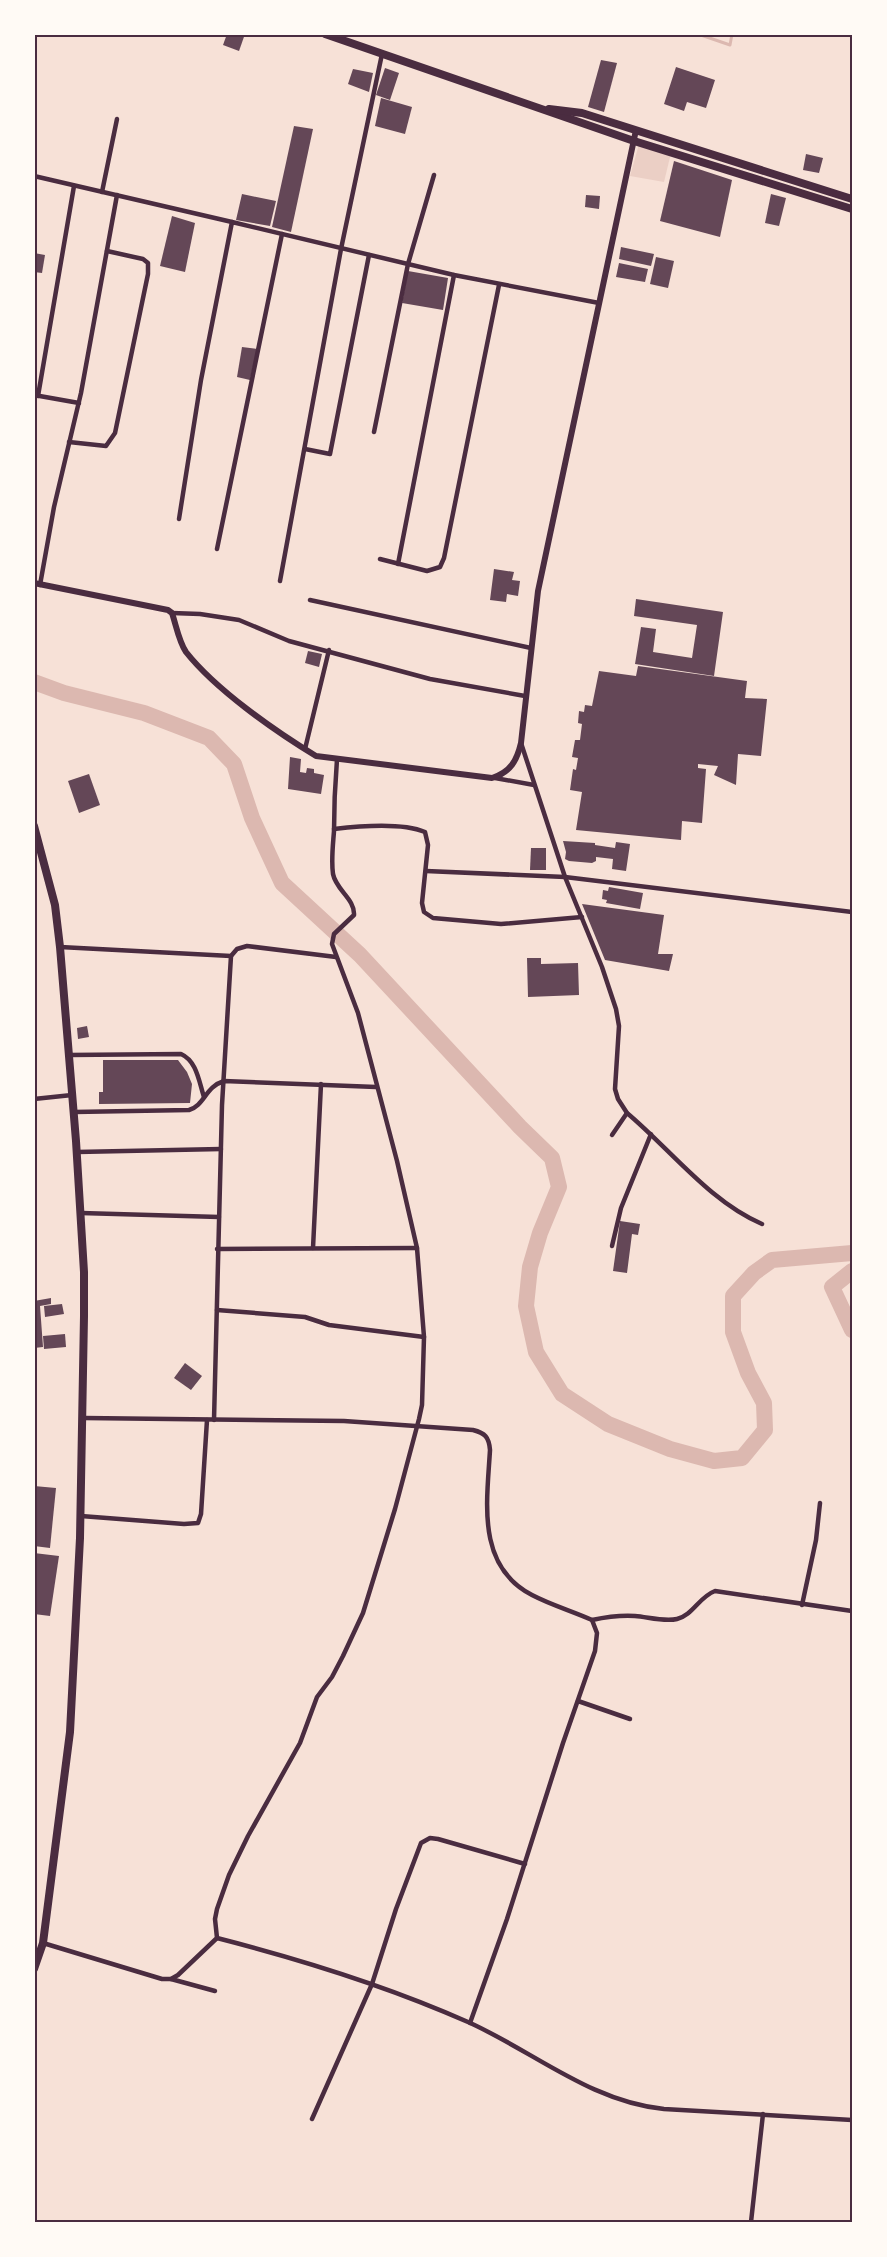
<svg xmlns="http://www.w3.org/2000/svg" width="887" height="2257" font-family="Helvetica,sans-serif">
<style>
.green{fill:#ebcfc5}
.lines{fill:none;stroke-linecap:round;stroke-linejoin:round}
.stream{stroke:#dcb8b0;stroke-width:3}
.river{stroke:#dcb8b0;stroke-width:16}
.building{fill:#644757}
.minor{stroke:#4a2c40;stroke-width:4.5}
.tertiary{stroke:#4a2c40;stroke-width:6}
.trunk{stroke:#4a2c40;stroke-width:8}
.neatline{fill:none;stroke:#4a2c40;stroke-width:2}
</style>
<rect width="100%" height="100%" fill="#f7e1d7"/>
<path class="green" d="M639,144L671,153L664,182L630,176Z"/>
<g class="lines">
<path class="stream" d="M698,34L730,45L732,34"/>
<g class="river">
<path d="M34,682L64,693L144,713L209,738L234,764L252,818L282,883L360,955L520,1127L552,1158L559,1187L540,1233L530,1267L526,1306L536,1352L562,1394L608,1424L670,1449L714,1461L742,1458L765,1430L764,1403L748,1373L733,1332V1296L754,1273L772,1260L852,1253"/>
<path d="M852,1271L832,1287L852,1330"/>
</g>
</g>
<g class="building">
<path d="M227,34H245L239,51L223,45Z"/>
<path d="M601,60L617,63L604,112L588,107Z"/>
<path d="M676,67L715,80L706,108L687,102L684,111L664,104Z"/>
<path d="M385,68L399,73L390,100L376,95Z"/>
<path d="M353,69L373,73L369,92L348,84Z"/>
<path d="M381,98L412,107L405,134L375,126Z"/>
<path d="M294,126L313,129L291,232L272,227Z"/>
<path d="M806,154L823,158L819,173L803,170Z"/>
<path d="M674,161L732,180L720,237L660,221Z"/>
<path d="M242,194L276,201L270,226L236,220Z"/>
<path d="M771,194L786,198L779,226L765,223Z"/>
<path d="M586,195L600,196L599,209L585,207Z"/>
<path d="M172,216L195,223L185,272L160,266Z"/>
<path d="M621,247L654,254L651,266L619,259Z"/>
<path d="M34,253L45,255L42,273L34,272Z"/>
<path d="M656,257L674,261L668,288L650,284Z"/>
<path d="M619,263L648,269L645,282L616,277Z"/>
<path d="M408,271L448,278L443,310L402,303Z"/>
<path d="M242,347L257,349L250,380L237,377Z"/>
<path d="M494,569L514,572L512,580L520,581L518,596L507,594L506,602L490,600Z"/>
<path d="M636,599L723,612L714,676L635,664L641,627L656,629L653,652L692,658L697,625L634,616Z"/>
<path d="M308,651L322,654L319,667L305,663Z"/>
<path d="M638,666L747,681L745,698L767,699L761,756L738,754L736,785L714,775L718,766L698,764V768L706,769L702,823L682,821L681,840L576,830L582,792L570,790L573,769L576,770L578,758L572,757L575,740H580L582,724L578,723L579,711L584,712L585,705L592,706L599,671L636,676Z"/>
<path d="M290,757L301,759L300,772L306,773L307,768L314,769V773L324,775L321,794L288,789Z"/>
<path d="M89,774L100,805L79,813L68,781Z"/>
<path d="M563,841L595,843V845L615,848L616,842L630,844L626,871L612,869L613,859L596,857V861L592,863L569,861L565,859L566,852Z"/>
<path d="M531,848H546V870H530Z"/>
<path d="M609,887L643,893L640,909L606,903L607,900L602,899L603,890L608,891Z"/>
<path d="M582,904L664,915L658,954H673L669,971L605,960Z"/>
<path d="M527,958H541V964L578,963L579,995L528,997Z"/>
<path d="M87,1026L89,1037L78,1039L77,1028Z"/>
<path d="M103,1060H178L187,1072L192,1084L190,1103L99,1104V1092H103Z"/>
<path d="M620,1221L640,1224L638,1235L632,1234L627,1273L613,1271Z"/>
<path d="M51,1298V1304L40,1306L43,1347L34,1348V1301Z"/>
<path d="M62,1304L64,1314L45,1317L44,1306Z"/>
<path d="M65,1334L66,1347L44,1349L43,1336Z"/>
<path d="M185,1363L202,1376L191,1390L174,1378Z"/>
<path d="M34,1486L56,1488L50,1548L34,1546Z"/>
<path d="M34,1553L59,1556L50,1616L34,1614Z"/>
</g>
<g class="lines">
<g class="minor">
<path d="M34,176L232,222"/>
<path d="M102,192L117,119"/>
<path d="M34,395L79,403"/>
<path d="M38,396L74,186"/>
<path d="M374,432L408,264L434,175"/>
<path d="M69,442L106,446L115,433L148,274V263L143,259L107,251"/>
<path d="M305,449L330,454L369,255"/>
<path d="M179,519L201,380L232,222L454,275L599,303"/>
<path d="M217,549L282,234"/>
<path d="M380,559L427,571L440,567L444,558L499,285"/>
<path d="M398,564L454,275"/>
<path d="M280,581L341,249L382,54"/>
<path d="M40,585L54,507L81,393L117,195"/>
<path d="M310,600L531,648"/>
<path d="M172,613L200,614L239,620L289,641L430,679L525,696"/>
<path d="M521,743L565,877L602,967L616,1009L619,1026L615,1089L618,1099L627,1113C670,1149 710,1202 762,1224"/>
<path d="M305,749L329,650"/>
<path d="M495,778L534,785"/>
<path d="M334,829C359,826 401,822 425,832L428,845L422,903L424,912L433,918L501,924L582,917"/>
<path d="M426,871L565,877L852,912"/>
<path d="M60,947L231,956L237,949L247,946L336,957"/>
<path d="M69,1055L181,1054C197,1061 199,1082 204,1097"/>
<path d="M34,1099L72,1095"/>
<path d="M74,1112L189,1110C205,1105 205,1087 224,1081L376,1087"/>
<path d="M612,1135L627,1113"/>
<path d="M77,1152L221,1149"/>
<path d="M81,1213L219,1217"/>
<path d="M612,1246L621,1208L651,1134"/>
<path d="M313,1248L321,1084"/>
<path d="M217,1249L417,1248"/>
<path d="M217,1310L305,1317L329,1325L424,1337"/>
<path d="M84,1418L344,1421L473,1430C485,1433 489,1437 490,1450C487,1502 476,1566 532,1595C551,1605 572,1611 592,1620L597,1633L595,1651L563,1743L507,1919L470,2023"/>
<path d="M214,1420L222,1105L231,956"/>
<path d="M81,1516L184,1524L198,1523L201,1514L207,1420"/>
<path d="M802,1605L816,1540L820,1503"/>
<path d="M592,1620C606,1617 620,1615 635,1616C648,1617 664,1622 677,1619C693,1615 699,1597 715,1591L852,1611"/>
<path d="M578,1701L630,1719"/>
<path d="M217,1938C303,1960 387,1986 468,2022C533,2051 591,2102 664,2109L852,2120"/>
<path d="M43,1943L162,1979H171L178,1975L217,1938L215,1919L217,1909L229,1875L248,1836L300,1743L317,1697L332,1677L343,1656L363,1613L395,1509L419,1419L422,1405L424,1337L417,1248L397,1161L358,1013L332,944L334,934L354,915C355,899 336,890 333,874C331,860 333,845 334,831C334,807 335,784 337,760"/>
<path d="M171,1979L215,1991"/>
<path d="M312,2119L372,1984L396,1909L421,1843L430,1838L438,1839L525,1864"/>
<path d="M751,2222L763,2114"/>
</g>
<path class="tertiary" d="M34,583L168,610L172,613C176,625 179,642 186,652C216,690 275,731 316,756L492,778C511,772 517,760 521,743L538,591L636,130"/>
<g class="trunk">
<path d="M325,34L634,141L852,209"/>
<path d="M549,109L582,113L852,199"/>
<path d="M34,826L55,905L60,947L76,1141L84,1272V1316L80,1538L70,1732L43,1943L34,1969"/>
</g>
</g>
<rect width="887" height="2257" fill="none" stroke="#fffaf5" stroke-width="72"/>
<rect x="36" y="36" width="815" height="2185" class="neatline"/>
</svg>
